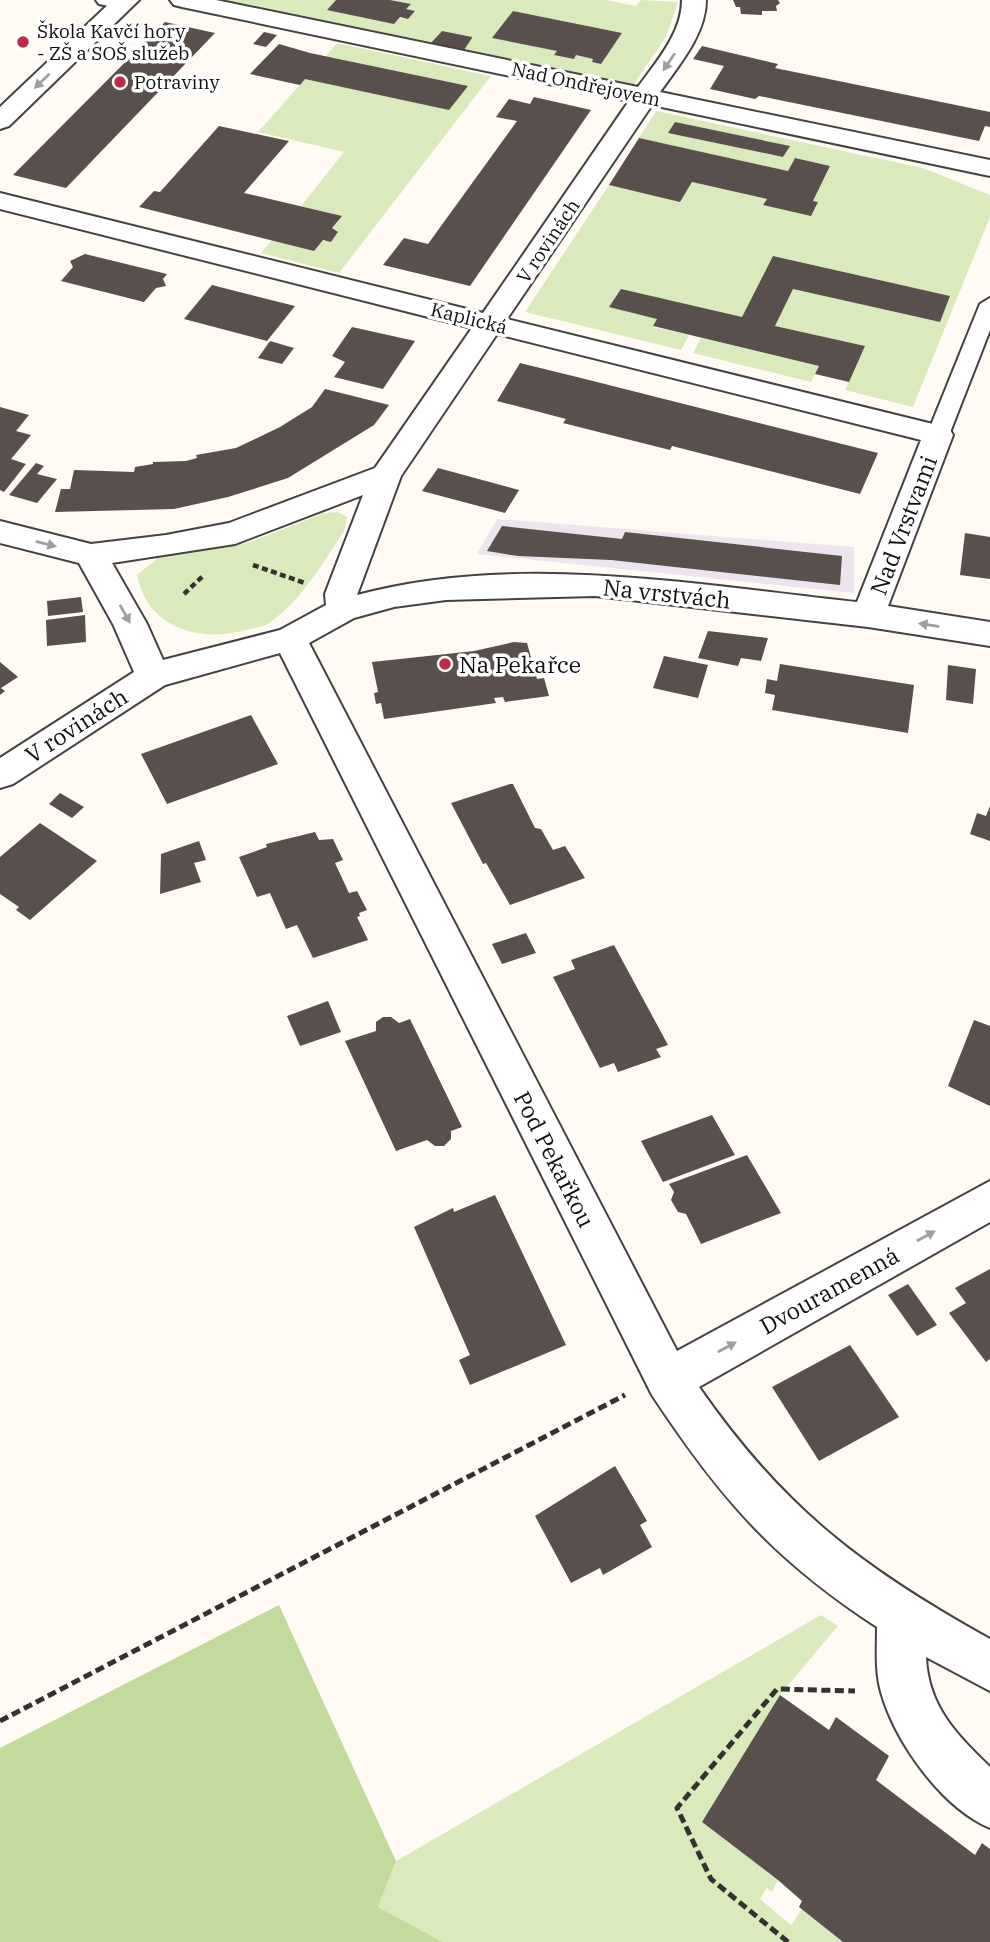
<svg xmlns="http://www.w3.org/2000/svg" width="990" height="1942" font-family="'IBM Plex Serif',serif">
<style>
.industrial{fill:#ece5ee}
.green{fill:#dbeabd;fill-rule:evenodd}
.forest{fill:#c2da9c}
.building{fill:#594f4c}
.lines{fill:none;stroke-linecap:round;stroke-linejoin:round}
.service-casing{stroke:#434343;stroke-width:4}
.minor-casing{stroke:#434343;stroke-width:4}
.path-far1{stroke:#323232;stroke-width:4.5;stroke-dasharray:6 3.5;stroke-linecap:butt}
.path{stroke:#323232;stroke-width:5;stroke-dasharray:9 4.5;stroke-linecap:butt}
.service{fill:#fff;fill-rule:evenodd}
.minor{fill:#fff;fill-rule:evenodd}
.oneway{fill:#9f9f9f}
.poi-dot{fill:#c02947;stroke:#fff;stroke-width:2.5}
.labels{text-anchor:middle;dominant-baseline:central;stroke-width:7;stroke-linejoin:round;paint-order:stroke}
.far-poi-label{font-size:19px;fill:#101010;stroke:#fff;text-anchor:start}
.far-street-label{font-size:19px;fill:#101010;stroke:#fff}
.street-label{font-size:23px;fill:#101010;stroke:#fff}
.poi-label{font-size:23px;fill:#101010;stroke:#fff;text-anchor:start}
</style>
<rect width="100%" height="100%" fill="#fffbf4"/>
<path class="industrial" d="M497,519L854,547V593L477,554Z"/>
<g class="green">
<path d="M225,0H336L327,10L408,19L414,11L406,9L410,4L390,0H606L636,6L641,0L678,2L666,37L633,85L464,50L472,38L442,31L431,43ZM513,11L622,33L601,64L592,62L593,59L576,55L574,59L555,55L557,51L493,38Z"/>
<path d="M337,43L491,76L339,273L261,253L272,240L331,241L338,233L332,228L341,216L301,206L344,152L258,132L305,79L467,86L326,56Z"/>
<path d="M656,111L923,168L990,195V217L913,407L845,390L864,346L775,326L793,289L939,322L950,296L774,256L742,317L657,319L653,327L689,335L681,350L525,312L609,185L680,201L692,182L767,199L763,205L811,215L818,203L813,201L830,166L795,158L788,171L639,138ZM675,122L789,146V147L783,157L669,133Z"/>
<path d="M701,338L819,366L811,382L693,353Z"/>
<path d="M338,512L347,517L344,531C323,563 303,598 271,622C264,627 254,628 246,630C199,643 147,628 137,575L159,557L251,542L324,513Z"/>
<path d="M821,1615L838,1626L780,1695L702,1822L778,1880L772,1892L767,1888L760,1899L791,1925L802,1909L843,1942H443L378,1907L396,1861Z"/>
</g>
<path class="forest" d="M279,1605L396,1861L378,1907L443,1942H0V1748Z"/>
<g class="building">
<path d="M336,0H390L411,4L406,9L415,11L408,19L400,17L394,24L327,10Z"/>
<path d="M733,0H778L780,3L776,6L777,11H762V15L741,14L740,7H736Z"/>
<path d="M513,11L622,33L601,64L592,62L593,59L576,55L574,59L554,55L557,51L492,38Z"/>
<path d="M165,22L215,33L66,188L13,175Z"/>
<path d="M442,31L472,37V38L464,50L431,43Z"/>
<path d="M264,32L277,35L266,47L253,44Z"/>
<path d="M279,44L310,53L468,86L449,110L305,79L300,85L250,74Z"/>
<path d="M702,46L778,64L775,68L990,112V127L985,126L979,141L759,96L755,99L710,89L724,66L693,59Z"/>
<path d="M534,97L591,110L470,286L383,265L404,238L428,244L517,121L496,117L509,99L530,104Z"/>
<path d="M675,122L790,146L783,157L668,133Z"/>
<path d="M219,126L289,141L244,193L342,216L332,228L338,232L331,242L323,240L314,251L139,207L154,191L160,192Z"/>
<path d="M639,138L788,171L795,158L830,166L813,201L818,202L811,216L763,205L767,199L692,182L680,202L609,185Z"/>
<path d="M85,254L167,274L163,279L166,286L156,288L144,302L61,281L73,267L70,261Z"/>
<path d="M773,256L950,296L940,322L793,289L775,326L865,346L849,382L815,374L819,366L653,326L657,319L609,307L621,289L742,317Z"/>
<path d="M212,285L295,306L267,341L184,319Z"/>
<path d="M352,327L415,341L383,389L334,377L345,362L332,356Z"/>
<path d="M270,341L294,348L282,364L258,358Z"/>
<path d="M520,363L589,380L878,453L860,494L672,446L670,450L563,423L566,419L497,401Z"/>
<path d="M325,389L389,405L374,425L288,478L228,497L174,509L55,512L61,489H70L74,470L134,472L135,467L153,464V462L186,461L197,458L196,455L236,448L280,427L312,407Z"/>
<path d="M0,407L29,415L16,431L31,435L11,459L26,464L4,492L0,490Z"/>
<path d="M36,463L44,466L37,474L57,479L37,503L9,495Z"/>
<path d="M438,468L519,490L505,513L422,491Z"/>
<path d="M502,526L622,539L625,532L842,556L840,585L611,560L518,556L487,551Z"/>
<path d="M965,533L990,537V579L960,575Z"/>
<path d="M81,597L83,612L48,616L47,601Z"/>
<path d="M85,615L86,642L47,646L46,620Z"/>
<path d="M708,631L768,638L761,661L741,658L738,666L698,658Z"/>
<path d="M514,642L527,643L537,679L544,678L549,696L505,702L503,697L494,698L496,703L384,719L381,703L376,704L374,693L378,692L372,662L474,651Z"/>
<path d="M664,656L708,665L698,698L653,688Z"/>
<path d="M0,662L18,677L1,688L5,691L0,695Z"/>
<path d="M780,664L914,685L908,733L772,710L775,695L765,693L767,679L777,681Z"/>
<path d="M948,665L976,669L973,704L946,700Z"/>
<path d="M251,715L278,764L167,804L141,754Z"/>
<path d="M510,784H513L535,828L541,829L553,850L565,846L585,878L510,905L486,863L483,864L451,803Z"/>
<path d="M60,793L84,807L72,818L49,804Z"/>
<path d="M990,806V841L970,834L977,813L986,816Z"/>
<path d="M40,823L97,861L30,920L16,910L19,907L0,894V857Z"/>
<path d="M315,832L319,840L333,839L343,860L335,863L349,893L357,891L367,910L359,913L360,916L357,917L368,940L313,958L297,925L286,929L270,893L257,897L239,857L267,847L266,844Z"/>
<path d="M199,841L206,860L194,863L201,882L160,894L161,854Z"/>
<path d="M526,933L536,953L502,964L492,944Z"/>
<path d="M614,945L668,1045L656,1049L661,1057L618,1072L614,1063L600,1068L553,977L575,969L571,960Z"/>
<path d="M328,1001L341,1032L300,1046L287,1016Z"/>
<path d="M383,1017H391L399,1023L410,1019L462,1127L451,1131V1139L444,1146H435L427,1140L396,1151L345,1041L376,1031V1022Z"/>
<path d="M974,1020L990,1026V1106L948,1086Z"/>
<path d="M712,1115L735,1155L663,1182L641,1141Z"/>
<path d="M747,1155L781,1213L701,1244L686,1214L678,1212L671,1200L674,1192L669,1184Z"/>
<path d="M495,1195L566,1345L470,1385L459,1360L470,1355L414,1227L453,1208L454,1212Z"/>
<path d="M990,1269V1359L986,1362L949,1313L966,1303L955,1288Z"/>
<path d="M908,1284L937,1325L917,1336L888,1295Z"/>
<path d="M850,1345L899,1417L819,1461L772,1387Z"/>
<path d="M615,1466L647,1521L640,1525L652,1547L603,1575L600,1568L571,1583L535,1516Z"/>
<path d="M780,1695L829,1730L836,1717L889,1756L876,1780L975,1855L982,1843L990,1849V1942H843L799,1907L802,1901L778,1880L702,1822Z"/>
</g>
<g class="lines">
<defs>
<g id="service">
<path d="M96,0H128L132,4L123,9L99,4Z"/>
<path d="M990,298V330L949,435L946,440H930L927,435L980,304Z"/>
</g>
<g id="minor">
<path d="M113,0H139L9,126L0,129V107Z"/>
<path d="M170,0H216L638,87C656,62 682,33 682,0H706C706,34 679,65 660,92L990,160V176L652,105L507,319L949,428L953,435L888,606L990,622V646L868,627L595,596L446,600L394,607L354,618L309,643L677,1351L990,1181V1222L699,1387C783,1508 862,1568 990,1639V1691L926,1657C928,1706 956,1734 990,1767V1828C942,1808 895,1742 881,1692C875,1671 877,1649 877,1627C773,1559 720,1498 652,1395L280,653L165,685L13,784L0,788V758L134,672L113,624L79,563L0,543V521L91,544L166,535L229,523L375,468L472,328L0,209V193L483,313L629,101L182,7L174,5ZM497,334L921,440L857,602C696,585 516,552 357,595L401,476ZM363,495L325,594L326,605L280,630L163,660L147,624L112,563L235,544Z"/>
</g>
</defs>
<use href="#service" class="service-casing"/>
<use href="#minor" class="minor-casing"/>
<g class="path-far1">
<path d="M253,565L305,583"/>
<path d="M184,594L204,575"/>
</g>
<g class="path">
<path d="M0,1721L625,1395"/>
<path d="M788,1942L711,1879L677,1808L777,1689L855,1691"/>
</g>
<use href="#service" class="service"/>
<use href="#minor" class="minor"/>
</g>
<defs><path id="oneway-solid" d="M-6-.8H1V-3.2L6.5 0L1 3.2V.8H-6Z" transform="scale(1.75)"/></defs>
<g class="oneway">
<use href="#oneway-solid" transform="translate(669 62) rotate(124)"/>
<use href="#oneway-solid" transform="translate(42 81) rotate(136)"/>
<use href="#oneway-solid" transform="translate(46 544) rotate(14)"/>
<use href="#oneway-solid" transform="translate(125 614) rotate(61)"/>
<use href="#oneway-solid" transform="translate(929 625) rotate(-171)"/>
<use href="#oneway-solid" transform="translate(926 1236) rotate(-29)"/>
<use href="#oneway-solid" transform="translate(727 1347) rotate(-29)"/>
</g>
<g class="poi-dot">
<circle cx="23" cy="42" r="7"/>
<circle cx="120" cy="82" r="7"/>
<circle cx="445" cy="664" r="7"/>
</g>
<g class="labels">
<g class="far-poi-label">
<text x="37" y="31">Škola Kavčí hory<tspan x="37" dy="22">- ZŠ a SOŠ služeb</tspan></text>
<text x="134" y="82">Potraviny</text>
</g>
<g class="far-street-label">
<text transform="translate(586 84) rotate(12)">Nad Ondřejovem</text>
<text transform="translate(548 241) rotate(-56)">V rovinách</text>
<text transform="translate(469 318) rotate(14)">Kaplická</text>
</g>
<g class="street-label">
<text transform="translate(903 525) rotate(-69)">Nad Vrstvami</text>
<text transform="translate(667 593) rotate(6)">Na vrstvách</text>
<text transform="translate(76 725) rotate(-33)">V rovinách</text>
<text transform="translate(555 1159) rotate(63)">Pod Pekařkou</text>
<text transform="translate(829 1290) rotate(-29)">Dvouramenná</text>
</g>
<g class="poi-label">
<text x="459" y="664">Na Pekařce</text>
</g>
</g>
</svg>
